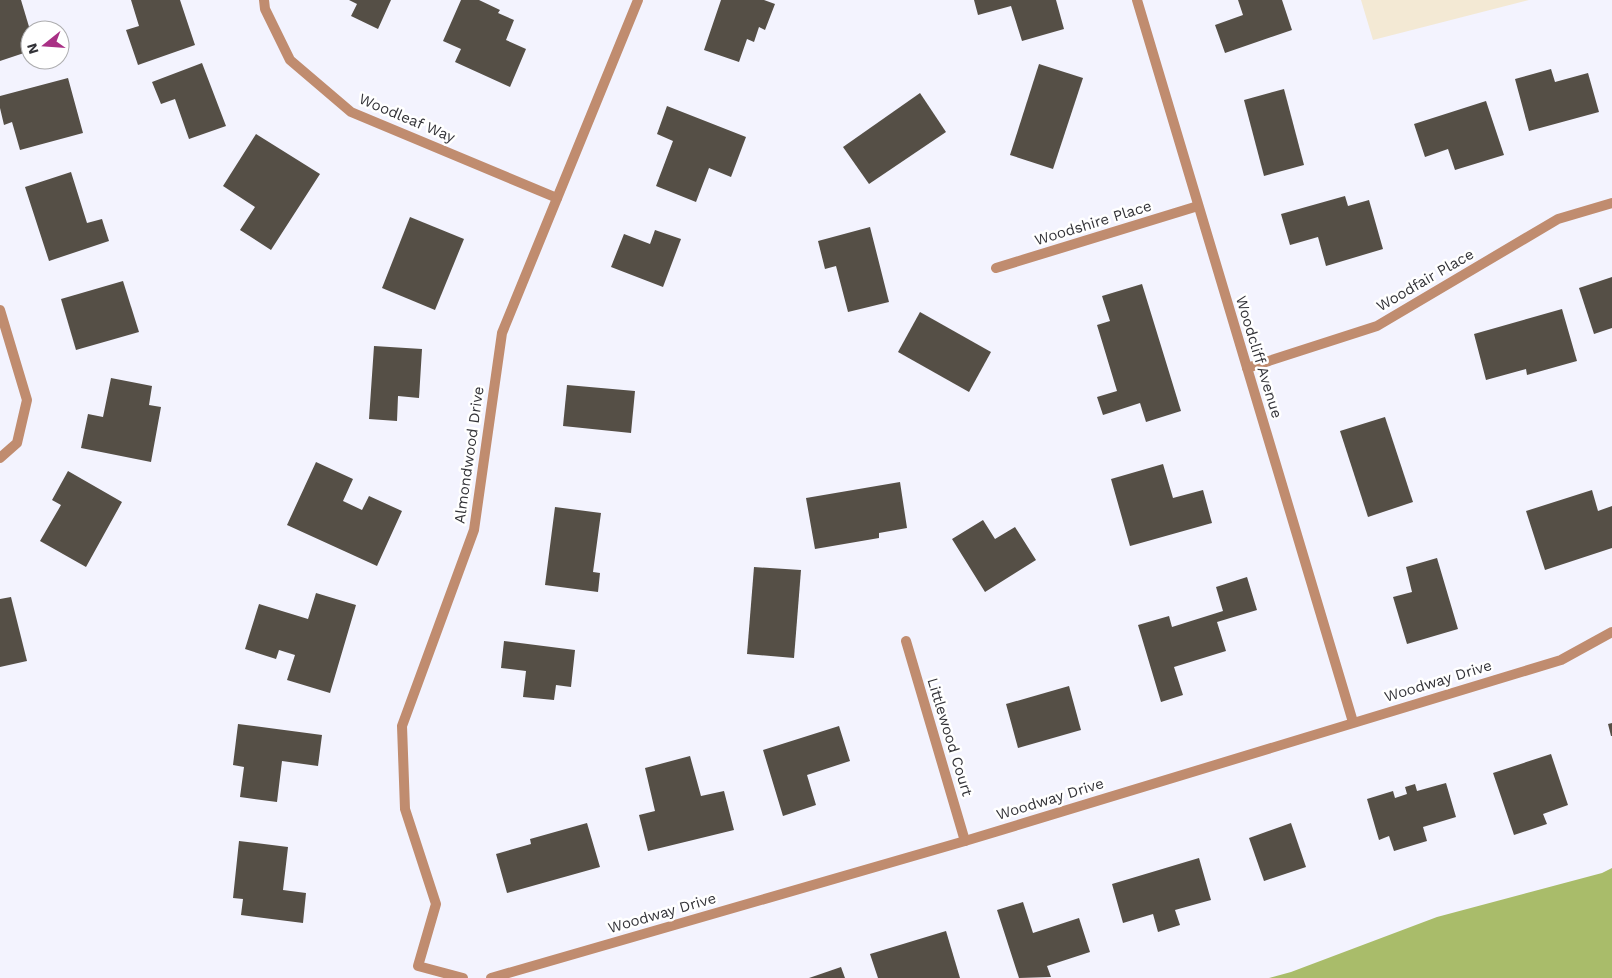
<svg xmlns="http://www.w3.org/2000/svg" width="1612" height="978" font-family="'Work Sans',sans-serif">
<style>
.commercial{fill:#f3e9d4}
.forest{fill:#a9bc6a}
.building{fill:#554f46}
.lines{fill:none;stroke-linecap:round;stroke-linejoin:round}
.street{stroke:#c08c6f;stroke-width:10}
.labels{text-anchor:middle;dominant-baseline:central;stroke-width:5;stroke-linejoin:round;paint-order:stroke}
.street-label{font-size:15px;fill:#333338;stroke:#fff}
</style>
<rect width="100%" height="100%" fill="#f3f3fe"/>
<path class="commercial" d="M1361,0H1529L1373,40Z"/>
<path class="forest" d="M1612,868V978H1269L1291,972L1437,917L1602,873Z"/>
<g class="building">
<path d="M0,0H21L30,30V51L0,61Z"/>
<path d="M131,0H180L195,45L138,65L126,30L139,26Z"/>
<path d="M349,0H391L378,29L351,16L357,4Z"/>
<path d="M461,0H479L500,10L498,13L514,20L506,40L526,49L510,87L455,62L461,49L443,41Z"/>
<path d="M721,0H764L775,4L765,30L759,27L754,42L747,39L739,62L704,50Z"/>
<path d="M974,0H1056L1064,29L1022,41L1011,6L978,15Z"/>
<path d="M1238,0H1282L1292,30L1225,53L1215,25L1243,15Z"/>
<path d="M202,63L226,126L189,139L175,99L161,104L152,82Z"/>
<path d="M1039,64L1083,78L1053,169L1010,155Z"/>
<path d="M1551,69L1555,82L1588,73L1599,112L1529,131L1515,79Z"/>
<path d="M68,78L83,133L20,150L12,122L4,125L0,108V96Z"/>
<path d="M1284,89L1304,165L1264,176L1244,100Z"/>
<path d="M920,93L946,132L869,184L843,147Z"/>
<path d="M1486,101L1504,155L1455,170L1448,149L1425,157L1414,124Z"/>
<path d="M667,106L746,137L731,177L709,168L696,202L656,186L673,141L657,134Z"/>
<path d="M256,134L320,174L271,250L240,230L255,207L223,186Z"/>
<path d="M71,172L87,223L102,219L109,241L49,261L25,187Z"/>
<path d="M1345,196L1348,206L1369,200L1383,249L1326,266L1318,237L1290,245L1281,214Z"/>
<path d="M410,217L464,239L435,310L382,288Z"/>
<path d="M870,227L889,302L848,312L836,266L825,269L818,241Z"/>
<path d="M655,230L681,239L663,287L611,267L624,234L650,244Z"/>
<path d="M1612,277V328L1594,334L1579,288Z"/>
<path d="M123,281L139,332L76,350L61,299Z"/>
<path d="M1142,284L1181,411L1146,422L1140,403L1103,415L1097,397L1117,391L1097,325L1110,321L1102,296Z"/>
<path d="M1562,309L1577,361L1527,375L1526,369L1486,380L1474,334Z"/>
<path d="M920,312L991,352L969,392L898,352Z"/>
<path d="M374,346L422,349L419,398L398,396L397,421L369,419Z"/>
<path d="M111,378L152,386L149,405L161,407L151,462L81,448L88,414L103,417Z"/>
<path d="M567,385L635,391L631,433L563,426Z"/>
<path d="M1385,417L1413,502L1368,517L1340,431Z"/>
<path d="M316,462L353,479L343,501L362,510L369,496L402,511L377,566L287,525Z"/>
<path d="M1163,464L1173,498L1203,490L1212,523L1130,546L1111,479Z"/>
<path d="M68,471L122,502L86,567L40,541L61,505L52,500Z"/>
<path d="M900,482L907,528L879,533V538L815,549L806,498Z"/>
<path d="M1592,490L1598,511L1612,506V548L1545,570L1526,511Z"/>
<path d="M555,507L601,513L593,572L600,573L598,592L545,585Z"/>
<path d="M983,520L995,539L1015,527L1036,560L985,592L952,539Z"/>
<path d="M1437,558L1458,629L1407,644L1393,597L1412,592L1406,567Z"/>
<path d="M754,567L801,570L794,658L747,654Z"/>
<path d="M1247,577L1257,610L1217,622L1226,651L1174,667L1183,695L1161,702L1138,625L1169,616L1172,627L1223,611L1216,587Z"/>
<path d="M316,593L356,605L330,693L287,680L295,655L279,650L276,659L245,649L259,604L308,619Z"/>
<path d="M11,597L27,661L0,667V599Z"/>
<path d="M504,641L575,650L571,687L556,685L554,700L523,697L526,671L501,668Z"/>
<path d="M1069,686L1081,730L1018,748L1006,704Z"/>
<path d="M1612,723V736H1611L1608,724Z"/>
<path d="M238,724L322,735L318,766L282,761L277,802L240,797L244,767L233,765Z"/>
<path d="M839,726L850,761L807,775L816,805L783,816L763,750Z"/>
<path d="M1551,754L1568,805L1543,814L1547,824L1514,835L1493,773Z"/>
<path d="M690,756L701,796L724,791L734,830L648,851L639,815L655,811L645,768Z"/>
<path d="M1446,783L1456,817L1423,827L1427,841L1394,851L1389,836L1379,840L1367,799L1393,791L1395,798L1407,794L1405,787L1415,784L1417,791Z"/>
<path d="M587,823L600,867L507,893L496,854L531,844L530,839Z"/>
<path d="M1291,823L1306,867L1264,881L1249,838Z"/>
<path d="M239,841L288,847L283,890L306,893L303,923L241,915L243,899L233,898Z"/>
<path d="M1199,858L1211,900L1175,910L1180,925L1158,932L1153,914L1123,923L1112,884Z"/>
<path d="M1023,902L1033,933L1079,918L1090,952L1047,966L1051,977L1019,978L997,910Z"/>
<path d="M946,931L960,978H878L870,954Z"/>
<path d="M841,967L845,978H809Z"/>
</g>
<g class="lines">
<g class="street">
<path d="M264,0L265,9L290,60L351,112L557,198"/>
<path d="M1137,0L1353,722"/>
<path d="M996,268L1198,206"/>
<path d="M0,310L27,400L17,443L0,458"/>
<path d="M1247,368L1377,326L1558,219L1612,203"/>
<path d="M906,641L965,841"/>
<path d="M463,978L418,966L436,904L405,809L402,726L474,530L502,333L638,0"/>
<path d="M491,978L965,841L1561,660L1612,632"/>
</g>
</g>
<g class="labels">
<g class="street-label">
<text transform="translate(407 118) rotate(23)">Woodleaf Way</text>
<text transform="translate(1093 223) rotate(-17)">Woodshire Place</text>
<text transform="translate(1425 280) rotate(-30)">Woodfair Place</text>
<text transform="translate(1259 357) rotate(73)">Woodcliff Avenue</text>
<text transform="translate(469 455) rotate(-82)">Almondwood Drive</text>
<text transform="translate(1438 681) rotate(-17)">Woodway Drive</text>
<text transform="translate(950 737) rotate(73)">Littlewood Court</text>
<text transform="translate(1050 799) rotate(-17)">Woodway Drive</text>
<text transform="translate(662 913) rotate(-16)">Woodway Drive</text>
</g>
</g>
<g transform="translate(45 45) rotate(253)"><circle r="24" fill="#ffffff" stroke="#adadaf"/>
<path d="M0-4L9 19L0 12L-9 19Z" fill="#a93085"/>
<text y="-8" font-size="14" font-weight="bold" text-anchor="middle" fill="#333338">N</text>
</g>
</svg>
